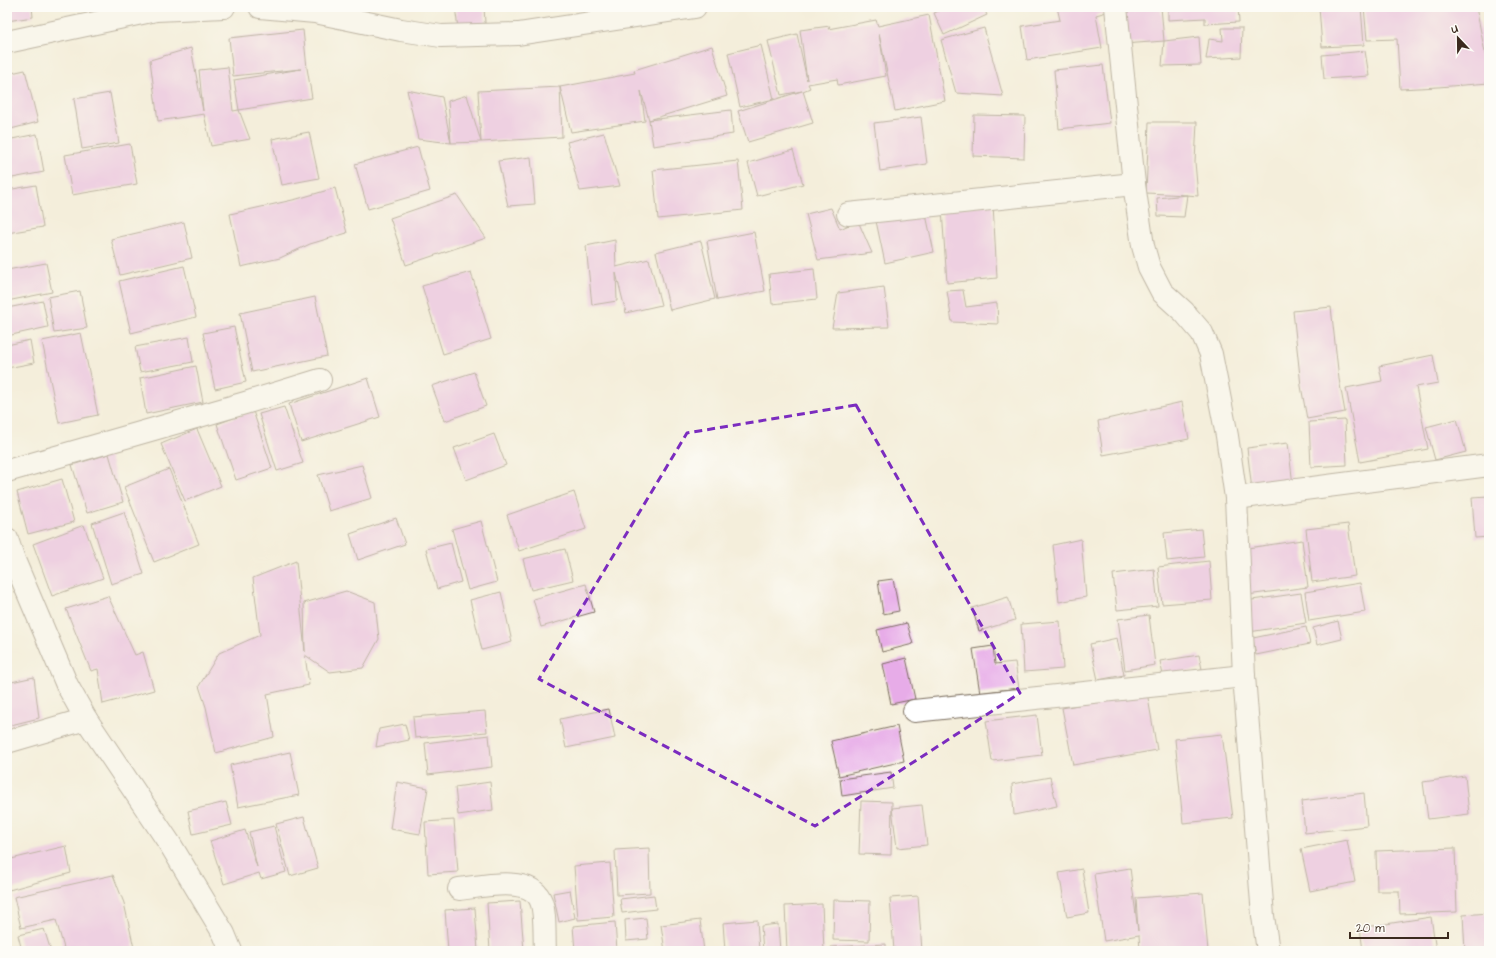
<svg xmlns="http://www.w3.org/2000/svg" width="1496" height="958" font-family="'Architects Daughter',sans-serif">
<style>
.building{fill:#e7ace8}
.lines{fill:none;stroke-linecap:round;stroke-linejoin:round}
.minor-casing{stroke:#7c6f60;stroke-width:24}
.minor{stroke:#fff;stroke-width:22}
.marked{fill:none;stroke:#7b2cbf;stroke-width:3;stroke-dasharray:8 5;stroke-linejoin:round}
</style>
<rect width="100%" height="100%" fill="#fdfcf7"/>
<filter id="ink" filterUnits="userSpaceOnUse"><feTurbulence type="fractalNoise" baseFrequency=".025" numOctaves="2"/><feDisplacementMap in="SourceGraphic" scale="8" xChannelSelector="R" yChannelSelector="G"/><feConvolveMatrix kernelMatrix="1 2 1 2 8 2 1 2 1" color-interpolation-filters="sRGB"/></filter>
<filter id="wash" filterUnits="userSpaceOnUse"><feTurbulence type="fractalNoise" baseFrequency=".012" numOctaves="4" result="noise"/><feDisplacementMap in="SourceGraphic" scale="16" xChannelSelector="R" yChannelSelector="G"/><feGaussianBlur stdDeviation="0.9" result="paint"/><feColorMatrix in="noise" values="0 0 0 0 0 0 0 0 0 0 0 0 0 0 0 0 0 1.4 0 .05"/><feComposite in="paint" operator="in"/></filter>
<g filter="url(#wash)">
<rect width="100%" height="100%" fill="#f4eedb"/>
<g id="blocks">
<g class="building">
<path d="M7,7H32L33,17L7,21Z"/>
<path d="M455,7H484L485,23L458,28Z"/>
<path d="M948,7H983L987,15L944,35L934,13Z"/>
<path d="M1057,7H1109L1110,11L1096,15L1102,48L1027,60L1022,26L1060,20Z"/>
<path d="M1121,7H1161L1164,41L1199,37L1201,65L1162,66L1164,41L1124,44Z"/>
<path d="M1168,7H1238L1239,22L1205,24V18L1168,20Z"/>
<path d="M1319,7H1361L1364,45L1322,47Z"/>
<path d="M1364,7H1476L1489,73V83L1438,87L1400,89L1397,39L1367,40Z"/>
<path d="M929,15L945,101L895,111L879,34L886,76L838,85L837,79L808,84L810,88L803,91L813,123L748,142L738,111L802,91L781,95L768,41L797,34L807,80L800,30L830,26L828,29L876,20L878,26Z"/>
<path d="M984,28L1003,96L956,93L941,40Z"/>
<path d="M1222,28H1242L1241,57L1206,59L1209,39L1223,41Z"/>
<path d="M303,30L307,68L312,98L239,110L250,139L211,146L204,114L158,121L150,60L191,48L203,111L199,70L228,67L233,111L239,110L234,80L301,69L233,76L229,38Z"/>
<path d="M761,45L774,99L740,107L728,53Z"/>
<path d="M712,46L727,96L649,120L731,110L733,134L653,146L649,120L641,91L645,121L571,132L560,87L635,73L634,70Z"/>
<path d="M1365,51L1369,76L1324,79L1322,55Z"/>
<path d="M1103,65L1110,123L1059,129L1054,70Z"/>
<path d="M25,70L38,122L7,130V74Z"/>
<path d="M560,87L562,137L481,142L451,143L418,139L407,90L442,97L451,143L448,101L467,95L481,142L478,91Z"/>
<path d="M110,93L119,143L82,149L74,99Z"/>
<path d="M974,115L1025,116L1024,158L973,156Z"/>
<path d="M921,117L927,164L880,171L874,123Z"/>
<path d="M1149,122H1197L1195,162L1198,196L1187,195L1184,217L1158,216L1157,198L1187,195L1146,193Z"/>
<path d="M309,132L319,178L282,185L272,139Z"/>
<path d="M604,133L620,186L580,191L567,142Z"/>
<path d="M37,134L44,172L7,179V140Z"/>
<path d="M130,144L137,184L72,195L65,155Z"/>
<path d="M418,147L430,191L368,209L355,164Z"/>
<path d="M793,150L803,184L757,196L748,163Z"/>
<path d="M531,157L535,204L508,206L498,161Z"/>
<path d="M738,161L743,210L658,219L653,170Z"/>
<path d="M36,185L43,227L7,233V190Z"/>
<path d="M335,188L347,233L310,244L280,258L241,267L230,214L297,199Z"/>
<path d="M457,195L486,238L406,265L390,218Z"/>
<path d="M993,204L997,278L947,283L942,210Z"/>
<path d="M831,208L840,229L858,221L872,253L818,260L806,214Z"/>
<path d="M925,210L934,252L885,263L876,221Z"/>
<path d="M184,222L192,258L120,275L111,239Z"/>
<path d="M754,232L765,291L717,300L707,241Z"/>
<path d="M615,240L616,267L649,259L661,305L626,313L616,273L617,301L592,305L586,246Z"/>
<path d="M701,241L715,299L670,310L656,252Z"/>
<path d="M46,263L52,292L7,301V270Z"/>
<path d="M184,266L196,317L131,333L119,281Z"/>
<path d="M814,269L817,299L772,304L769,274Z"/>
<path d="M471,272L491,339L443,354L422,286Z"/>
<path d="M884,287L889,327L832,328L838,293Z"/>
<path d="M963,290L966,307L997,303L998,324L952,322L947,291Z"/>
<path d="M80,291L87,328L54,333L48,297Z"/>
<path d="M315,297L327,356L252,372L240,313Z"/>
<path d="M43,301L48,327L7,336V308Z"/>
<path d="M1331,307L1339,379L1345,412L1307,419L1301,386L1293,311Z"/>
<path d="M234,327L246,382L215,389L203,333Z"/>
<path d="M81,333L98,415L59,423L42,341Z"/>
<path d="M189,337L193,362L140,372L135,347Z"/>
<path d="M30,340L34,363L7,368V345Z"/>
<path d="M1433,355L1438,383L1416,387L1428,449L1360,462L1346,388L1382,381L1379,366Z"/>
<path d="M196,366L203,402L146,414L140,378Z"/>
<path d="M474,372L486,406L445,421L432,386Z"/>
<path d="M368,378L380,417L301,442L289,404Z"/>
<path d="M1182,402L1189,439L1103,455L1098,421Z"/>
<path d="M284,407L303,463L277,471L259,414Z"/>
<path d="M253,411L272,468L236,480L217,424Z"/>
<path d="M1457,419L1466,452L1435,460L1426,427Z"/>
<path d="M1345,420L1347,465L1311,467L1309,422Z"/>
<path d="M197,429L221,486L185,501L161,444Z"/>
<path d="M494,434L506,465L466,480L454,448Z"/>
<path d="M1288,443L1293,485L1252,490L1247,448Z"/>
<path d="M109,454L123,502L87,513L72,465Z"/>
<path d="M362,465L372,498L329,511L318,475Z"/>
<path d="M169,469L199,544L154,562L124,487Z"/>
<path d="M62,479L74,522L28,534L17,492Z"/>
<path d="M574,492L586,529L519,551L507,515Z"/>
<path d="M1489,496V537L1475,538L1472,497Z"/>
<path d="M124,512L144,574L111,584L92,523Z"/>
<path d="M396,518L405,544L358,560L350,534Z"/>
<path d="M481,521L497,582L468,590L452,529Z"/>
<path d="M1348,524L1355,576L1312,582L1306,529Z"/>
<path d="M84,525L103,578L52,596L33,544Z"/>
<path d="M1201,529L1204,557L1167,561L1164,533Z"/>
<path d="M1081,539L1086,597L1059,602L1053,545Z"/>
<path d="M1302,540L1308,587L1247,595L1241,549Z"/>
<path d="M451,543L461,582L437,589L426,549Z"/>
<path d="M565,549L573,580L531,590L523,559Z"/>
<path d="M296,561L305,652L304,603L346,591L375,602L379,639L363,668L330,672L305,655L309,685L267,694L274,737L216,753L206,707L199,686L219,653L260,635L253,578Z"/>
<path d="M1209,561L1212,600L1162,604L1158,567Z"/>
<path d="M1154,569L1158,606L1117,610L1113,574Z"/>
<path d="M893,579L899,611L883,614L878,581Z"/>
<path d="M1360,583L1365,612L1309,621L1305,592Z"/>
<path d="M586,584L594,612L541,627L533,599Z"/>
<path d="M501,592L512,642L482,650L470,600Z"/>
<path d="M1301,593L1306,623L1249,632L1245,601Z"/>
<path d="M108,596L135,655L143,652L154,690L103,704L98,669L91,671L66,609Z"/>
<path d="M1008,597L1015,620L979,631L972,608Z"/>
<path d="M1149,615L1155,665L1125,670L1118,619Z"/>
<path d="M1060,621L1063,669L1024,672L1021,624Z"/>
<path d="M1338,621L1342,639L1317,645L1313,628Z"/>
<path d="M907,623L913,644L882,652L877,630Z"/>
<path d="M1306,627L1310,644L1256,655L1253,638Z"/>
<path d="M1117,638L1124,675L1098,680L1090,644Z"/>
<path d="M7,646L11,663L7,664Z"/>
<path d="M993,646L995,664L1015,662L1019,688L980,693L973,649Z"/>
<path d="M1199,655L1202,669L1163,675L1160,661Z"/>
<path d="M906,658L915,699L891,704L883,664Z"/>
<path d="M34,677L39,718L7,726V683Z"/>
<path d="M1147,692L1157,750L1073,765L1062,708Z"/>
<path d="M609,709L615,738L566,748L560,719Z"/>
<path d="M485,711L487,732L415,738L413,717Z"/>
<path d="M1037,715L1042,755L992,761L986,721Z"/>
<path d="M405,724L409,740L376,747L379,729Z"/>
<path d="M897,726L904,761L839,776L831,741Z"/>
<path d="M1222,734L1233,818L1183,823L1175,739Z"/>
<path d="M489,735L492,767L428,775L425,743Z"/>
<path d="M290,752L299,795L238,807L230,765Z"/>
<path d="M891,772L893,788L842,796L840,779Z"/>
<path d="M1465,776L1469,814L1428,819L1423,782Z"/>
<path d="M1050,777L1057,806L1014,815L1012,784Z"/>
<path d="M397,782L428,788L420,834L390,829Z"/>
<path d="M490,782L493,810L458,815L455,787Z"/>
<path d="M1364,793L1367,826L1305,833L1302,801Z"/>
<path d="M861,801L892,802L891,855L859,854Z"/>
<path d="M226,802L232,825L193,834L188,811Z"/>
<path d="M922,805L927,845L897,848L892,808Z"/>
<path d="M304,817L318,868L290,876L276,824Z"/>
<path d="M454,820L458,872L428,874L425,822Z"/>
<path d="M274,826L286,872L261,879L259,873L224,884L210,841L245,830L257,867L249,832Z"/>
<path d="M1347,840L1355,882L1310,891L1301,849Z"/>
<path d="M66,846L71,873L9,890L7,881V860Z"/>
<path d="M649,848L650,893L617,895L615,850Z"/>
<path d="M1455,848L1457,912L1400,914L1399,891H1377L1376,851Z"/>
<path d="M610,863L614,917L578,920L574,866Z"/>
<path d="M1130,868L1138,931L1136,898L1203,893L1208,951H1140L1139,935L1104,941L1094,874Z"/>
<path d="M1082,869L1089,913L1067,917L1059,873Z"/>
<path d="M113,875L124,903L134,948L120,951H65L64,948V951H60L64,948L56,920L21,928L14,897Z"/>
<path d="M570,890L575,918L559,922L553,893Z"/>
<path d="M654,895L656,909L622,913L620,899Z"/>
<path d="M918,896L922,951H894L890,898Z"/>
<path d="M834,900L870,901L869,941L833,940Z"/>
<path d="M520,901L524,951H490L487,903Z"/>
<path d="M822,904L824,951H787L785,906Z"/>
<path d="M475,908L478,951H448L445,910Z"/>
<path d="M1489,913V951H1465L1463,915Z"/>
<path d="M1431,917L1436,951H1363L1360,928Z"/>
<path d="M646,918L648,939L626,941L625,920Z"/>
<path d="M700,920L704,951H665L661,925Z"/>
<path d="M757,920L759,951H725L723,923Z"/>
<path d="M615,922L617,951H575L573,926Z"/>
<path d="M778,924L780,951H763L761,926Z"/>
<path d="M44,929L51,951H22L18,935Z"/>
<path d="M886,944V951H831V947Z"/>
</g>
</g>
</g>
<g filter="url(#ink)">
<use href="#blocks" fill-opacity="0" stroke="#7c6f60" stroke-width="1"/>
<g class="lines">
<defs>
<g id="minor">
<path d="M260,7L315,12L401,30L441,36L518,34L695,7"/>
<path d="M1116,7L1134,184L1143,246L1149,267L1162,292L1184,312L1202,333L1211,354L1227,436L1236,498L1244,676L1263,916L1268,951"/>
<path d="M7,42L156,10L224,7"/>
<path d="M848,214L1134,184"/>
<path d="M7,471L245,403L320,380"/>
<path d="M1236,498L1489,465"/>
<path d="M7,539L14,560L67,685L86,719L170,844L224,934L231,951"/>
<path d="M914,711L1244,676"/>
<path d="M7,742L86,719"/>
<path d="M459,889C479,887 529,875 540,899C546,910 544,937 545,951"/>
</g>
</defs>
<use href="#minor" class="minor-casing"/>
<use href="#minor" class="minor"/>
</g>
</g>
<path d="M0 0H1496V958H0ZM856,405L1020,693L815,826L539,679L687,433Z" fill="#f4eedb" fill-opacity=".55" fill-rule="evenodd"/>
<path class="marked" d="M856,405L1020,693L815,826L539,679L687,433Z"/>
<rect width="1496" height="958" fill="none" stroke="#fdfcf7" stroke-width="24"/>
<g transform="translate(1458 38) rotate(338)" stroke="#fdfcf7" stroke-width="3" paint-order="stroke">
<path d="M0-3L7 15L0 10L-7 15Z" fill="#3b2a1e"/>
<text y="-6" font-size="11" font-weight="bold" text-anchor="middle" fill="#3b2a1e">U</text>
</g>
<path d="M1350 932v6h98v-6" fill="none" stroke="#3b2a1e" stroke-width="2"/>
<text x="1356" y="932" font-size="12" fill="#3b2a1e" stroke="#fdfcf7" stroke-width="3" paint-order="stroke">20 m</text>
</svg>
